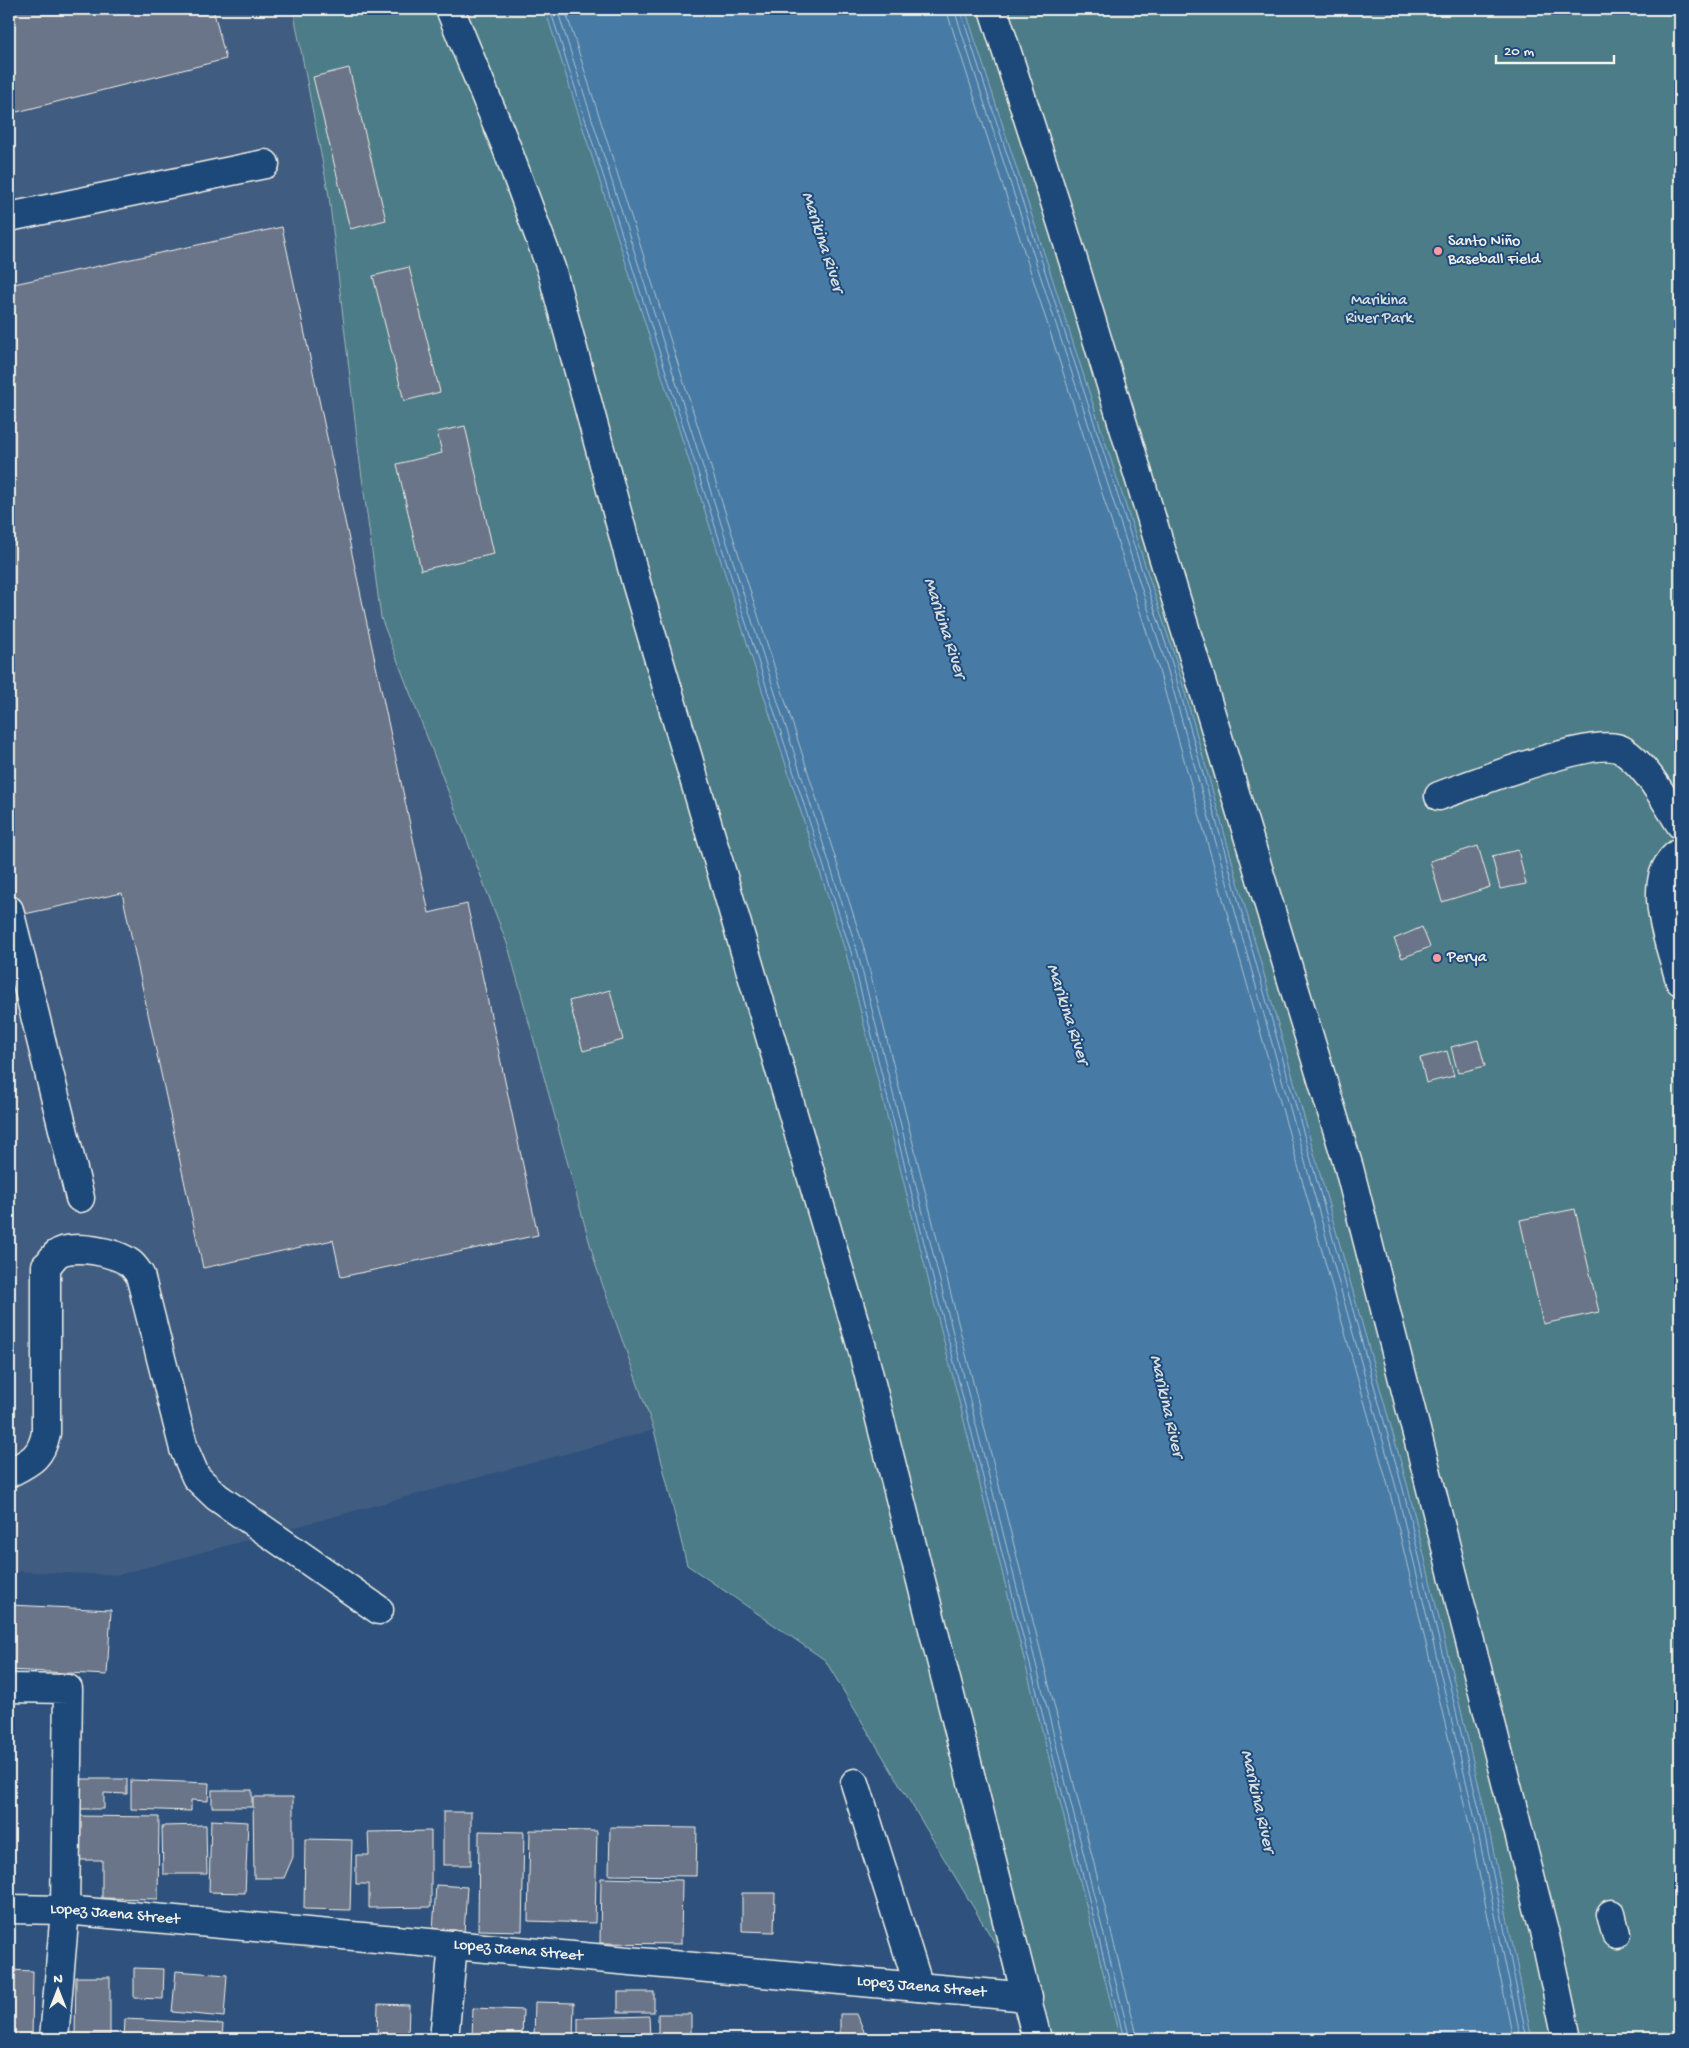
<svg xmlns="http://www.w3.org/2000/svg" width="1689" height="2048" font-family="'Gochi Hand',sans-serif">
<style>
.built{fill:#405c81}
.green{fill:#4c7c87;stroke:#a0b6b8}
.water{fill:#467aa4;stroke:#8caabf}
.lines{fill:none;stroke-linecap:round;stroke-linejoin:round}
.shore{stroke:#aec1cd;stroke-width:1}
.building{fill:#6a7489;stroke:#f4f1e8}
.minor-casing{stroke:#f4f1e8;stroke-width:31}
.minor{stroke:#1f4a7a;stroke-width:28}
.poi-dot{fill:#ff9aa2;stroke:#1f4a7a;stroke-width:2}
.labels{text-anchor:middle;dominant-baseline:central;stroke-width:4;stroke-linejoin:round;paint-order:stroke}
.poi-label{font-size:16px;fill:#f4f1e8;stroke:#1f4a7a;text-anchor:start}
.park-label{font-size:16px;fill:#dbdfd9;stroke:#1f4a7a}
.street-label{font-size:16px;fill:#f4f1e8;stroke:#1f4a7a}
.water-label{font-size:18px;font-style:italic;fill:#dadfde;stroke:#1f4a7a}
</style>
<rect width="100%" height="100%" fill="#2e527d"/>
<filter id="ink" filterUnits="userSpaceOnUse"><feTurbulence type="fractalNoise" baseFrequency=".02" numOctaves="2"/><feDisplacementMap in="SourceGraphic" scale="10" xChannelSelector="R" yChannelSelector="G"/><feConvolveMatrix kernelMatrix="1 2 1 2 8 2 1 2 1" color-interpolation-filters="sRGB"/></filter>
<g filter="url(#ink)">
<path class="built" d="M9,9H293L329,196L359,455L508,946L596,1266L654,1430L118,1575L9,1571Z"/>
<g class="green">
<path d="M293,9H545L846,953L1120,2039H1021L999,1950L825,1660L687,1565L654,1430L596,1266L508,946L381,618L359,455L329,196Z"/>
<path d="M965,9H1680V867L1675,868L1680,877V2039H1532L1487,1820L1408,1488L1176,661Z"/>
</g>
<path class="water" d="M545,9H965L1176,661L1408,1488L1487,1820L1532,2039H1120L846,953Z"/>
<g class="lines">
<g class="shore">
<path d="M550,9L851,952L1124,2039"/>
<path d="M557,9L857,950L1130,2039"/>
<path d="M565,9L864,948L1138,2039"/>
<path d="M946,9L1158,667L1390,1493L1469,1824L1513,2039"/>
<path d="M954,9L1166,664L1397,1491L1476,1823L1521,2039"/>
<path d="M960,9L1172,663L1403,1489L1482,1821L1527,2039"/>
</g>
</g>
<g class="building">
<path d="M9,9H213L226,59L9,114Z"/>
<path d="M349,68L386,220L350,229L313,77Z"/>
<path d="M282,227L429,913L467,904L538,1235L341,1277L333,1240L203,1268L122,893L15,916L9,885V285Z"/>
<path d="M409,267L440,392L404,401L373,276Z"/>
<path d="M465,426L494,554L421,570L397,464L442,453L437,432Z"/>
<path d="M1478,846L1490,887L1442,902L1430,861Z"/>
<path d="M1518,850L1526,884L1500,889L1492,856Z"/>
<path d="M1422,927L1430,947L1402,958L1394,939Z"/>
<path d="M610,990L623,1040L583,1051L569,1001Z"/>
<path d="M1478,1040L1485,1066L1458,1073L1451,1047Z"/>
<path d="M1447,1051L1454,1076L1426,1083L1420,1058Z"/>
<path d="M1575,1209L1599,1312L1543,1324L1520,1220Z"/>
<path d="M11,1605L111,1610L107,1675L9,1670Z"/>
<path d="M81,1779H127V1794L104,1793V1809H81Z"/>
<path d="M131,1780L209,1783L208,1801L191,1800V1811L131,1809Z"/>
<rect x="212" y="1790" width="40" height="17"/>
<path d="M253,1797H293V1857L284,1878H254Z"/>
<rect x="443" y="1812" width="28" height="53"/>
<path d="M76,1816L159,1817L158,1899L102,1898V1860H76Z"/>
<path d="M211,1820L248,1822L245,1893L209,1892Z"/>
<path d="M206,1825L207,1874H163L162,1826Z"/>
<path d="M610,1827L697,1828L696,1876L609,1875Z"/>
<path d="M530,1830L597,1831L595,1923L528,1921Z"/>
<path d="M431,1831V1907L369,1908V1884H356V1855H369L368,1832Z"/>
<path d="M479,1831L524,1832L522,1931L478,1930Z"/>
<path d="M305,1839L352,1840L350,1910L304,1909Z"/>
<path d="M601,1878L682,1880L681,1944L600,1943Z"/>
<path d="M436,1885L467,1887L464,1933L433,1931Z"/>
<path d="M742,1893H775L774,1932L742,1931Z"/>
<path d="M134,1968L164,1969L163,1999L134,1998Z"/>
<path d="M9,1970L33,1971L32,2039H9Z"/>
<path d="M176,1971L227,1975L224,2017L172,2012Z"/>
<path d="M76,1977H110V2035L75,2034Z"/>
<rect x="618" y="1992" width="36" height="20"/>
<path d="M535,2002L574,2003L573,2039H534Z"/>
<path d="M378,2004L409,2005L408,2039H377Z"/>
<path d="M473,2008L523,2010L522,2039H472Z"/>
<rect x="658" y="2014" width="33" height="25"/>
<path d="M840,2014H857L867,2039H840Z"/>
<path d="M649,2016L650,2039H578V2018Z"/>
<path d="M125,2019L223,2024L222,2039H124Z"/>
<path d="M274,2037V2039H231V2038Z"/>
</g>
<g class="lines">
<defs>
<g id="minor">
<path d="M450,9L506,146L551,268L636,582L862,1348L1037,2039"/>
<path d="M993,9L1063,227L1349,1168L1544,1931L1567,2039"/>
<path d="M9,217L265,164"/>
<path d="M1439,796C1470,785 1597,735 1622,750C1648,767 1664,799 1680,824"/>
<path d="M1680,852C1642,878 1671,945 1680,981"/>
<path d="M9,910L80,1198"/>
<path d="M9,1473C30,1462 41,1458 46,1433V1266C50,1263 53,1257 57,1254C71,1243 116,1252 130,1263C134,1266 137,1271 140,1275L184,1449L196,1477L217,1497L379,1610"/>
<path d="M9,1688L68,1689L65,1910L54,2039"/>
<path d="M855,1783L919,1987"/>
<path id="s1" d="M9,1909L65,1910L1028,1997"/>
<path d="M1611,1914L1616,1934"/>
<path d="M444,2039L453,1945"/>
</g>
</defs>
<use href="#minor" class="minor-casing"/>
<use href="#minor" class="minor"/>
</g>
</g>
<g class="poi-dot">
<circle cx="1438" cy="251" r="5"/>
<circle cx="1437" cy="958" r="5"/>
</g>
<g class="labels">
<g class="poi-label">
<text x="1448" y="242">Santo Niño<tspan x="1448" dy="18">Baseball Field</tspan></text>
<text x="1447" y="958">Perya</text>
</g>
<g class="park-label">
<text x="1379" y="301">Marikina<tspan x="1379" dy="18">River Park</tspan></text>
</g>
<g class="street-label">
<text stroke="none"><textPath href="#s1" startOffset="106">Lopez Jaena Street</textPath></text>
<text stroke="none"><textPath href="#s1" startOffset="511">Lopez Jaena Street</textPath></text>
<text stroke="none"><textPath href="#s1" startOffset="916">Lopez Jaena Street</textPath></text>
</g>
<g class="water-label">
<text transform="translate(822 242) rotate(72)">Marikina River</text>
<text transform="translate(944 628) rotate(72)">Marikina River</text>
<text transform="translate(1067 1014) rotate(72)">Marikina River</text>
<text transform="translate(1166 1406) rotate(77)">Marikina River</text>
<text transform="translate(1257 1801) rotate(77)">Marikina River</text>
</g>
</g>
<rect width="1689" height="2048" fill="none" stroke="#1f4a7a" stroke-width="30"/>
<rect x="15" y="15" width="1659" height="2018" fill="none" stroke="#f4f1e8" stroke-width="2" filter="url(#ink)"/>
<g transform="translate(58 1990)" stroke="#1f4a7a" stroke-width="4" paint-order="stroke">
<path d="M0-4L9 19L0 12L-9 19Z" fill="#f4f1e8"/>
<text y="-8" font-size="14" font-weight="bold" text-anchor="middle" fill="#f4f1e8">N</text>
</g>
<path d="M1496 55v8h118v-8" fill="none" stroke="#f4f1e8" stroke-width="2.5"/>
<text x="1504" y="55" font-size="15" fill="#f4f1e8" stroke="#1f4a7a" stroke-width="4" paint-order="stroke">20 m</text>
</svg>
